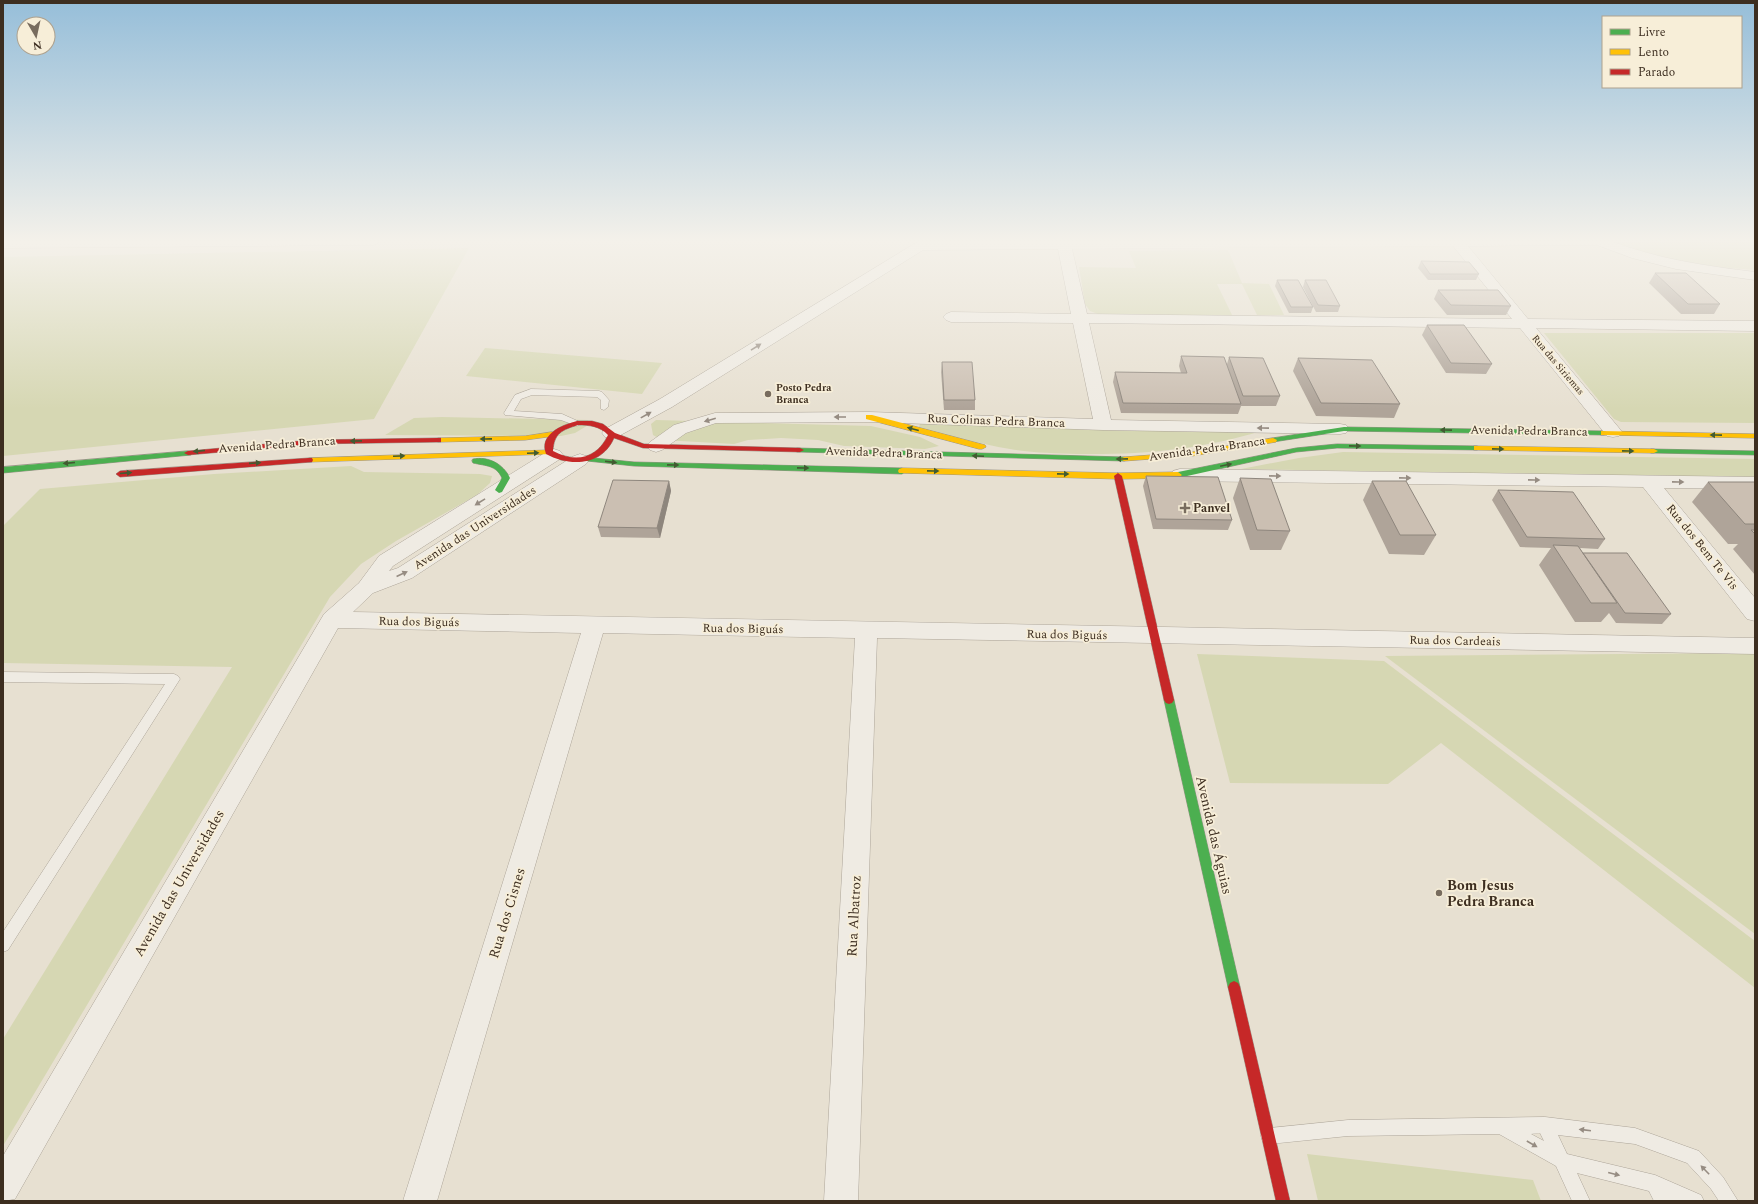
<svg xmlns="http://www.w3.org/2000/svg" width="1758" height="1204" font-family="Spectral,serif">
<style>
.green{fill:#d6d7b3}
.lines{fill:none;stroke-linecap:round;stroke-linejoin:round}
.lane-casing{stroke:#ada599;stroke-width:1}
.street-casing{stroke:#ada599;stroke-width:1}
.fast-casing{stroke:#9c958a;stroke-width:1}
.slow-casing{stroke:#9c958a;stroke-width:1}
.jam-casing{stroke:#9c958a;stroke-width:1}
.lane{fill:#efebe3;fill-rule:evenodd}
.street{fill:#efebe3;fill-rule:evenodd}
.fast{fill:#4caf50;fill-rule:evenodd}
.slow{fill:#ffc107;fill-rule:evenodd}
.jam{fill:#c62828;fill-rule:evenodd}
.wall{fill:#afa499}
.shaded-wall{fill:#8e867d}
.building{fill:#cbbfb2;stroke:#8e867d}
.oneway{fill:#968c82}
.oneway2{fill:#425b31}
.poi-dot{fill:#786c5e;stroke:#f7eed8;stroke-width:1.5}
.labels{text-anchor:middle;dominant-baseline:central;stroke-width:3.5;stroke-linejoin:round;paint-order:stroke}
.far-street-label{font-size:10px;fill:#3d2e20;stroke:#f7eed8}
.far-poi-label{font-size:10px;font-weight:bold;fill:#3d2e20;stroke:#f7eed8;text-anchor:start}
.street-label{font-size:12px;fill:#3d2e20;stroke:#f7eed8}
.poi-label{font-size:12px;font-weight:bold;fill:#3d2e20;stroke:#f7eed8;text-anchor:start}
.near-street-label{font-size:14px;fill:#3d2e20;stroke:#f7eed8}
.near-poi-label{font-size:14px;font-weight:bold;fill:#3d2e20;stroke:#f7eed8;text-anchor:start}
</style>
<rect width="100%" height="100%" fill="#e7e0d1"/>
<g class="green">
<path d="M1610,241H1755V270C1706,267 1656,259 1610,241Z"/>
<path d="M469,248L374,419L3,456V257Z"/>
<path d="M1228,250L1242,283L1269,284L1284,315H1257L1242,284H1217L1233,317L1098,314L1090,311L1085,304L1079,267L1136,268L1129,251Z"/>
<path d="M1544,333H1755V423L1621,422L1614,419Z"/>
<path d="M485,348L662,363L642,394L466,376Z"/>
<path d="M442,417L588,420L590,424L575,433L561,436L385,435L414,418Z"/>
<path d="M656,420L871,426L920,437L939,446L925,449L844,446L818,440L781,438L748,440L734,444L662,440L653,435L651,424Z"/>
<path d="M920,424L1261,431C1199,450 1141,455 1077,454C1055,453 1033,453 1010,449C979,444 949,435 919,427Z"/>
<path d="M1343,452L1755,459V478L1241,469L1299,458Z"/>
<path d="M351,466L364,472L480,474L492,476L490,483L477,495L396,541L361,564L330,597L3,1146V1039L232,667L3,663V526L40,489L214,474Z"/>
<path d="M1755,653V934L1385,656Z"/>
<path d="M1197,654L1384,661L1755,941V988L1441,743L1388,784L1230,783Z"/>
<path d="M1307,1154L1533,1180L1541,1201H1318Z"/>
</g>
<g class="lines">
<defs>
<g id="lane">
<path d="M531,389L599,391L602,392L609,400L608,407L604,410L601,409V400L597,397L532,395L521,399L514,411L562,414L582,423L577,426L561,420L505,415L504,413L515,395Z"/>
<path d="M3,672L174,674L178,676L180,679L8,950L3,952V932L165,684L3,682Z"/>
<path d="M1545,1117L1635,1128L1699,1151L1723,1177L1738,1201H1719L1711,1189L1687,1163L1635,1144L1558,1135L1567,1154L1655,1175L1701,1195L1704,1201L1671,1200L1672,1201H1654L1649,1191L1577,1173L1590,1201H1572L1556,1166L1499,1134L1348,1136L1269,1144L1263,1142L1261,1136L1263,1130L1269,1128L1348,1120ZM1540,1133L1544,1141L1531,1134Z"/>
</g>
<g id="street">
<path d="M3,241H379L377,244L372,245L3,248Z"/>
<path d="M919,241H1611C1657,259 1706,266 1755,272V280L1676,269L1632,258L1597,245L1468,246L1528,319L1755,321V331L1536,328L1619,428L1622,432L1619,436L1613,437L1607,436L1520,328L1089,323L1111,420L1340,424L1346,425L1349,429L1346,433L1340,434L1103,430L869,422L716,423L686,433L662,450L656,452L650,450L647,446L650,442L674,425L715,413L869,412L1093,419L1073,323L951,322L946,320L943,317L946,314L951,312L1071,314L1058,249L923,250L672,407L617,437L611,438L605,437L602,433L605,429L660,399ZM1453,246L1512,319L1087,314L1072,249Z"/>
<path d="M554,449L560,451L563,455L560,459L393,566L389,571L398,568L574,456L580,454L586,456L589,460L586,464L412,578L373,593L353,612L1755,638V654L877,638L858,1201H824L855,638L603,633L437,1201H403L581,633L338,628L15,1199L3,1201V1156L324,614L359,583L379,556L548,451Z"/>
<path d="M1180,469L1755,477V489L1664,488L1755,598V621L1747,619L1643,487L1180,481L1173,479L1171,475L1173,471Z"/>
</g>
<g id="fast">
<path d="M1344,427L1604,431L1608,433L1604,435L1344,431L1273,442L1269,440L1273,438Z"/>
<path d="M1337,444L1477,446L1481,448L1477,450L1337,448L1296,452L1178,478L1174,475L1178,472L1296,448Z"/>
<path d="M797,448L1124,457L1128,459L1124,461L800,452H797Z"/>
<path d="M1651,449L1755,451V455L1654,453H1651Z"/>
<path d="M188,451L192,453L191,455L3,473V467Z"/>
<path d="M584,457L634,462L902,468L906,471L902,474L634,466L587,461H584L583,459Z"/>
<path d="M473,459C489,456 503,464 510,478L502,492L499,493L495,490L502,478C496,465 486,466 473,463L472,461Z"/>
<path d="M1169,696L1172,697L1174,700L1240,987L1238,991L1234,993L1230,991L1228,987L1164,700L1166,697Z"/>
</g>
<g id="slow">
<path d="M866,415H872L985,445L986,447L982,449H979L866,419Z"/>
<path d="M1601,431L1755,434V438L1604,435H1601Z"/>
<path d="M552,432L556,434L555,436L525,440L438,442L434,440L438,438L525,436Z"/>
<path d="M1273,438L1277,440L1276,442L1192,456L1124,461L1120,459L1124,457L1192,452Z"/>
<path d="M1474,446L1654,449L1658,451L1654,453L1477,450H1474Z"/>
<path d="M549,450H552L553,452L552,454L309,462L305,460L309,458Z"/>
<path d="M902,468L1118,473L1178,472L1182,475L1178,478L1118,479L899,473L898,471L899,469Z"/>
</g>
<g id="jam">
<path d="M577,421H592L603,424L615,433L644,444L800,448L804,450L800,452L643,448L614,438C602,466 570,467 546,454C539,434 562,425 577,421ZM578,425C589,425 600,426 608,435C597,459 575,463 553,451C554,433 562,430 578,425Z"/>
<path d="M438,438H441V442L311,444L188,455L184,453L188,451L311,440Z"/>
<path d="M309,458H312L313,460L312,462L120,477L116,474L120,471Z"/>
<path d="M1118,473L1122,476L1174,700L1172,703L1169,704L1166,703L1164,700L1114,476Z"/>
<path d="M1234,981L1238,983L1240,987L1290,1201H1276L1228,987L1230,983Z"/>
</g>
</defs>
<use href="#lane" class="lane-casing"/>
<use href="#street" class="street-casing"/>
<use href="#fast" class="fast-casing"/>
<use href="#slow" class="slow-casing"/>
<use href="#jam" class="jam-casing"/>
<use href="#lane" class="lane"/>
<use href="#street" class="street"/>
<use href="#fast" class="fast"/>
<use href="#slow" class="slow"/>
<use href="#jam" class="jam"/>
</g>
<g class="wall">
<path d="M1421,261L1479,274L1476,280H1428L1418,268Z"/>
<path d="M1655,273L1720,304L1714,314H1681L1649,283Z"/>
<path d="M1277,280L1313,307L1311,313H1289L1275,286Z"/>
<path d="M1305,280L1340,306L1338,312H1316L1303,287Z"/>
<path d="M1438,290L1511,306L1506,315H1447L1434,299Z"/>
<path d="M1427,325L1492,364L1486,374L1446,373L1422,335Z"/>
<path d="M1181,356L1227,364L1229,357L1280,396L1276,406H1241L1238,414L1121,413L1113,382L1115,372L1181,373L1179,366Z"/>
<path d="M1298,358L1400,404L1394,418L1316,416L1293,371Z"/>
<path d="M942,362L975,400V410H944L941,372Z"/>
<path d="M1146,476L1232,520L1228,530L1153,529L1143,486Z"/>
<path d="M1240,478L1290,531L1281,550H1250L1233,498Z"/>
<path d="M669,481L671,491L660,538L601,537L598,527Z"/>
<path d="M1372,481L1436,535L1424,555L1389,554L1363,500Z"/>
<path d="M1708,482H1755V575L1733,549L1738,544H1728L1692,502Z"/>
<path d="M1498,490L1605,539L1598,549L1580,548L1583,553L1671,614L1662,624L1616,623L1609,613L1601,622H1575L1539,565L1551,548L1520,547L1492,500Z"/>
</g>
<path class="shaded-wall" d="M669,481L671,491L660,538L657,528Z"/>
<g class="building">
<path d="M1421,261L1469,262L1479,274H1430Z"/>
<path d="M1655,273H1686L1720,304H1688Z"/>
<path d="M1277,280H1298L1313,307H1291Z"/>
<path d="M1305,280H1326L1340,306L1318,305Z"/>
<path d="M1438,290H1498L1511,306L1451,305Z"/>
<path d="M1427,325H1464L1492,364L1451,363Z"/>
<path d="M1181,356L1224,357L1241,404L1123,403L1115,372L1187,373Z"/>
<path d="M1229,357L1263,358L1280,396H1243Z"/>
<path d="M1298,358L1372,360L1400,404L1321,403Z"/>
<path d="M942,362H972L975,400H944Z"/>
<path d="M1146,476L1218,477L1232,520L1156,519Z"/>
<path d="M1240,478L1271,479L1290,531L1257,530Z"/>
<path d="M613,480L669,481L657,528L598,527Z"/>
<path d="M1372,481H1406L1436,535H1400Z"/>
<path d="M1708,482H1755V524H1745Z"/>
<path d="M1498,490L1573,492L1605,539L1527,537Z"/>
<path d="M1751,530H1755V534Z"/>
<path d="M1553,545L1578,546L1617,603H1591Z"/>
<path d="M1583,553H1627L1671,614L1625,613Z"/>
</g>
<defs><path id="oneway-solid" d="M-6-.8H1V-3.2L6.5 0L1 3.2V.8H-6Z"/></defs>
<g class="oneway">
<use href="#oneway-solid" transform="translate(756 347) rotate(-32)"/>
<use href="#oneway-solid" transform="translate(646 415) rotate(-29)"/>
<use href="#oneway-solid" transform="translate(840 417) rotate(180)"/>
<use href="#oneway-solid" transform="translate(710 420) rotate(164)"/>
<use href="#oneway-solid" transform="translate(1263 428) rotate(-179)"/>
<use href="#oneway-solid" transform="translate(1275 476) rotate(1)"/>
<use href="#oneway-solid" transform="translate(1405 478) rotate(1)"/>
<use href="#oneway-solid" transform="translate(1534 480) rotate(1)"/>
<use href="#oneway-solid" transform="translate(1678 482) rotate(1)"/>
<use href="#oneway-solid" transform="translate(480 502) rotate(148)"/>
<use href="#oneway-solid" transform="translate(402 574) rotate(-25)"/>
<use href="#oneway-solid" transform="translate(1585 1130) rotate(-173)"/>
<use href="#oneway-solid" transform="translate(1532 1144) rotate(30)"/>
<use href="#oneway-solid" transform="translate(1705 1170) rotate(-134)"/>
<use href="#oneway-solid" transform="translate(1614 1174) rotate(14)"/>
</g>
<g class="oneway2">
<use href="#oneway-solid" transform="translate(913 429) rotate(-165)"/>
<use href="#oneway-solid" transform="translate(1446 430) rotate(-179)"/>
<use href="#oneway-solid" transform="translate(1716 435) rotate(-179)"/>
<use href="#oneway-solid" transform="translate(486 439) rotate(179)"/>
<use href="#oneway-solid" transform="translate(356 441) rotate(179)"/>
<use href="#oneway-solid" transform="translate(1355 446) rotate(1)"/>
<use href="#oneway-solid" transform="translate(1498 449) rotate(1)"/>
<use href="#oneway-solid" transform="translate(199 451) rotate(175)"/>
<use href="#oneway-solid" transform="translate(1628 451) rotate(1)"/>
<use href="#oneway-solid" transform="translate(533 453) rotate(-2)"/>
<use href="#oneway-solid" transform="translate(399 456) rotate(-3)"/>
<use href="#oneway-solid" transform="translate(978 456) rotate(-178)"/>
<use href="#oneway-solid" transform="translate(1122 459) rotate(179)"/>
<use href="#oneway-solid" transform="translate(611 462) rotate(7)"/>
<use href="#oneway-solid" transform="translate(69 463) rotate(175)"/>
<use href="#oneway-solid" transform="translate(255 463) rotate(-4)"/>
<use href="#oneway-solid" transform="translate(673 465) rotate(1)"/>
<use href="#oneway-solid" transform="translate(1226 465) rotate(-12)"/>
<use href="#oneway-solid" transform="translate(803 468) rotate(1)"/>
<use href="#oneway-solid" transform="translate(933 471) rotate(1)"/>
<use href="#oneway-solid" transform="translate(126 473) rotate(-5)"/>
<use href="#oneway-solid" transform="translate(1063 474) rotate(1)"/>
</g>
<linearGradient id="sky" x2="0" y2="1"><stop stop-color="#96bed9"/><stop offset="0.59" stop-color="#f4f1ea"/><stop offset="1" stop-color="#f4f1ea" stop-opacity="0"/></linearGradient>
<rect width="1758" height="409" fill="url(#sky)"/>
<g class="poi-dot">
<circle cx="768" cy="394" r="4"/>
<path d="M1183 502h4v4h4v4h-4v4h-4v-4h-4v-4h4z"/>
<circle cx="1439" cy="893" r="4"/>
</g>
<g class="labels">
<g class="far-street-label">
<text transform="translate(1558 365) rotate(50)">Rua das Siriemas</text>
</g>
<g class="far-poi-label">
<text x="776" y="388">Posto Pedra<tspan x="776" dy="12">Branca</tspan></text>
</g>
<g class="street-label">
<text transform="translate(996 421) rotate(2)">Rua Colinas Pedra Branca</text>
<text transform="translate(1529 431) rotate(1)">Avenida Pedra Branca</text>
<text transform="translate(277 445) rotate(-4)">Avenida Pedra Branca</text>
<text transform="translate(1207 449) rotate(-8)">Avenida Pedra Branca</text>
<text transform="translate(884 453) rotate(2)">Avenida Pedra Branca</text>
<text transform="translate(475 528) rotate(-33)">Avenida das Universidades</text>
<text transform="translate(1702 547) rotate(51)">Rua dos Bem Te Vis</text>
<text transform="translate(419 622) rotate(1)">Rua dos Biguás</text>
<text transform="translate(743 629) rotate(1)">Rua dos Biguás</text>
<text transform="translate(1067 635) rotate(1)">Rua dos Biguás</text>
<text transform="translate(1455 641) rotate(1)">Rua dos Cardeais</text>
</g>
<g class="poi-label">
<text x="1193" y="508">Panvel</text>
</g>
<g class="near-street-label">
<text transform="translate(1214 835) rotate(77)">Avenida das Águias</text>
<text transform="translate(179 883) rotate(-60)">Avenida das Universidades</text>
<text transform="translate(507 913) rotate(-73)">Rua dos Cisnes</text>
<text transform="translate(854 916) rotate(-87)">Rua Albatroz</text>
</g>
<g class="near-poi-label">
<text x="1447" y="885">Bom Jesus<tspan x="1447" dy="16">Pedra Branca</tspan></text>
</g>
</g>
<rect width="1758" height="1204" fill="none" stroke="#3d2e20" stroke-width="8"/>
<rect x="1602" y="16" width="140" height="72" fill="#f7eed8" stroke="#ada18e"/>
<rect x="1610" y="29" width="20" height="6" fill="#4caf50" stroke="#ada18e"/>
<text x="1638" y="36" font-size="12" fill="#3d2e20">Livre</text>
<rect x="1610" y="49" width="20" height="6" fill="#ffc107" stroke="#ada18e"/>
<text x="1638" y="56" font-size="12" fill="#3d2e20">Lento</text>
<rect x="1610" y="69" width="20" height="6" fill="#c62828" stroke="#ada18e"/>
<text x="1638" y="76" font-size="12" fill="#3d2e20">Parado</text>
<g transform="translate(36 36) rotate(171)"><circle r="19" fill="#f7eed8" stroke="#ada18e"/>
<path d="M0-3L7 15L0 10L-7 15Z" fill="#786c5e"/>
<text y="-6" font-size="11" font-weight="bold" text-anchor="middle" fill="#3d2e20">N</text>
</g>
</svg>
